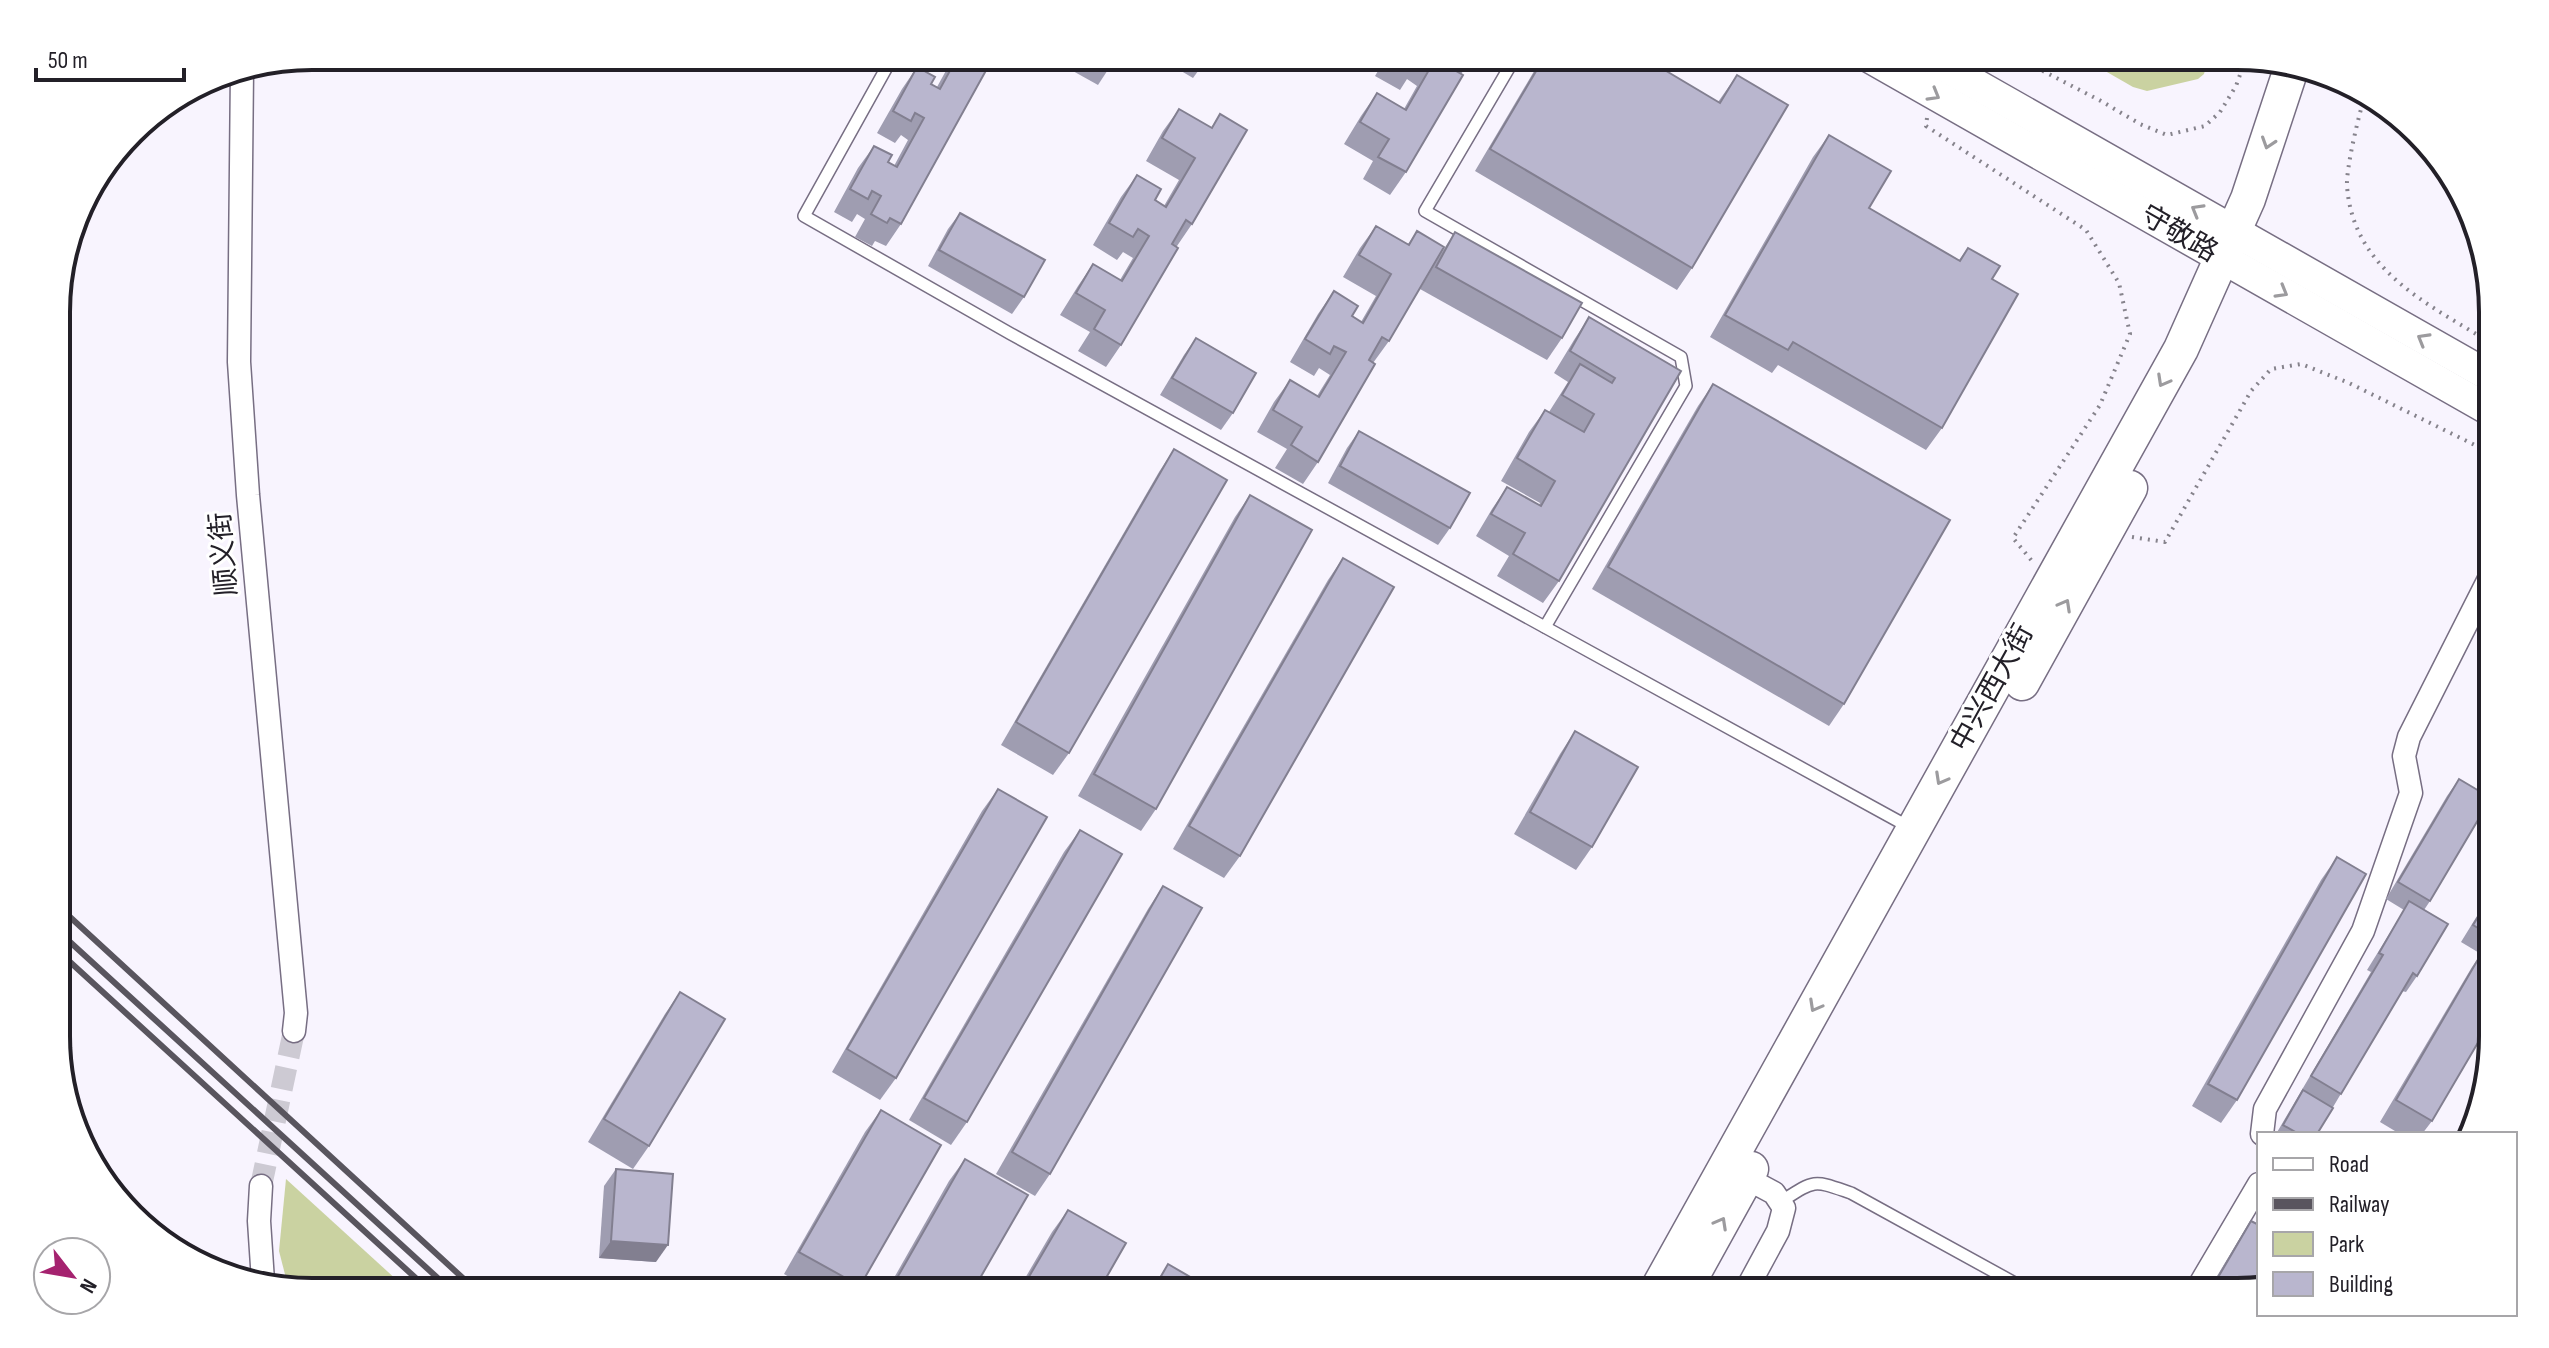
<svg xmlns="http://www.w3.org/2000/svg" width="2549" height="1348" font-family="'Sofia Sans Condensed','Noto Sans SC',sans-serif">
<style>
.green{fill:#cad2a1}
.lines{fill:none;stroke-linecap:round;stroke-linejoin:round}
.street-tunnel{stroke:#cdcad3;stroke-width:22;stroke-dasharray:22 11;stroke-linecap:butt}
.lane-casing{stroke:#776e83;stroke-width:14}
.street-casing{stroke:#776e83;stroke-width:25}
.secondary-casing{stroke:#776e83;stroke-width:33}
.primary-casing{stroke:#776e83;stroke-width:37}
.path{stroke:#86838c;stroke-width:4;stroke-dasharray:2 6;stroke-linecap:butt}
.lane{stroke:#fff;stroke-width:11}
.street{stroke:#fff;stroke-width:22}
.secondary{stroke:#fff;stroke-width:30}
.primary{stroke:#fff;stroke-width:34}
.rail{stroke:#59555e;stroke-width:6}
.wall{fill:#9f9db1}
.shaded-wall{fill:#827f90}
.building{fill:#b9b6ce;stroke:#827f90;stroke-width:2}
.oneway{stroke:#9c9b9e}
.labels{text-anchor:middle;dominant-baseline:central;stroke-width:6;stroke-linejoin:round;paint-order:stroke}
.street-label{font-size:28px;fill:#232028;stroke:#fff}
.rim{fill:none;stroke:#232028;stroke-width:4}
</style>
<rect width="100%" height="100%" fill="#f8f4fe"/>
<g class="green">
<path d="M2079,56H2209L2204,74L2198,79L2147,91L2133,87Z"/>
<path d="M286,1179L410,1292H312L288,1286L279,1251Z"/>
</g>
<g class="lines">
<path class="street-tunnel" d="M261,1186L294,1031"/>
<defs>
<g id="lane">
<path d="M893,56L804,216L1011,334L1909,827"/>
<path d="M1516,56L1425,211L1681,357L1686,386L1545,627"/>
<path d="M1782,1201C1816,1179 1813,1180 1851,1193L2031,1292"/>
</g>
<g id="street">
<path d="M242,70L239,362L248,495L296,1013L294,1031"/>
<path d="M2262,1134L2265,1109L2363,931L2411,793L2404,756L2409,737L2492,573"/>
<path d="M261,1186L259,1221L263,1281"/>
<path d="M2196,1291L2259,1184"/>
<path d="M1745,1292L1778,1231L1784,1208L1774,1193L1746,1178"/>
</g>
<g id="secondary">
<path d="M1867,56L2491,411"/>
<path d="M1926,56L2491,377"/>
</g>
<g id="primary">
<path d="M2022,683L2130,488"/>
<path d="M1656,1292L2181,349L2248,199L2291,69"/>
<path d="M1683,1292L1751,1169"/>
</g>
</defs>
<use href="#lane" class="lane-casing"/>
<use href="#street" class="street-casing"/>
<use href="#secondary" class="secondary-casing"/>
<use href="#primary" class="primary-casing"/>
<g class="path">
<path d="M2014,56L2101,101L2140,124L2167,135L2205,126L2220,112L2236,86L2246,58"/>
<path d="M2365,95C2359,114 2346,168 2347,186C2353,270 2428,304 2491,343"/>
<path d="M1927,118L1926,126L2086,230L2119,283L2130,334L2100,405L2013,538L2032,561"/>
<path d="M2132,537L2165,542L2251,391L2271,369L2301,364L2349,383L2491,453"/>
</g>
<use href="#lane" class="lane"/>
<use href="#street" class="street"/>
<use href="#secondary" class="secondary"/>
<use href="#primary" class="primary"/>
<g class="rail">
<path d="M58,906L478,1292"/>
<path d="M58,931L453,1292"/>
<path d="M58,951L431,1292"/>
</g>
</g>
<g class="wall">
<path d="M920,56H994L901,224L886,246L875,241L872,246L855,237L865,219L857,214L852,222L834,212L858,168L874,146L888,162L894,166L908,140L901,135L895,143L877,133L902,89L917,67L931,84L937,87L948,67L941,63L936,71L918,61Z"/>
<path d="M1046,56H1117L1098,85Z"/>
<path d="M1170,56H1209L1193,78L1166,62Z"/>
<path d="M1387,56H1474L1461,74L1406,172L1390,195L1363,179L1373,161L1344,144L1361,116L1377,93L1404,109L1417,86L1407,79L1400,90L1375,76Z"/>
<path d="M1543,56H1641L1718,102L1737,75L1692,268L1677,290L1475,171Z"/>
<path d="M1179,109L1211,128L1220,114L1192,224L1177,246L1121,345L1106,367L1078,351L1090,332L1060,315L1078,286L1093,264L1120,280L1133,258L1123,252L1117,260L1093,245L1121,197L1137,175L1155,200L1164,206L1179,180L1146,161L1163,131Z"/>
<path d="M1829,135L1869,208L1959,260L1968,248L1992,279L1942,428L1926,450L1778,365L1772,373L1710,337L1813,157Z"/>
<path d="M960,213L1024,297L1012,314L928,266L948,229Z"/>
<path d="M1376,226L1408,244L1417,231L1389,341L1373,363L1318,462L1303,484L1275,468L1287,449L1257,432L1274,402L1290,380L1317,396L1330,375L1319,368L1314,376L1290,362L1318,314L1334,291L1352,316L1361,322L1376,296L1343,277L1360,248Z"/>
<path d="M1455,232L1562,338L1547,360L1420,289L1440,255Z"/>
<path d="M1589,317L1681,371L1559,581L1543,603L1497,576L1509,556L1476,536L1492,509L1507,487L1539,505L1540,503L1501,481L1529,432L1545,410L1549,412L1568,382L1554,373L1574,340Z"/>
<path d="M1196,338L1233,413L1221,430L1160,395L1184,355Z"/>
<path d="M1713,384L1844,704L1829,726L1592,589L1698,406Z"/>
<path d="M1359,431L1450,528L1438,545L1328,483L1347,448Z"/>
<path d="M1174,449L1069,753L1053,775L1001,745L1159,472Z"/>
<path d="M1250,495L1156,809L1141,831L1078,796L1235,517Z"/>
<path d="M1343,558L1240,856L1224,878L1173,849L1328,580Z"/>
<path d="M1575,731L1592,847L1576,870L1514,834L1560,754Z"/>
<path d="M2459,779L2430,901L2424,910L2417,976L2406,992L2402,991L2317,1134H2276L2371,972L2367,970L2404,910L2386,899L2447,796Z"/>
<path d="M998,789L896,1078L880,1100L832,1072L982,811Z"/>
<path d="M1080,830L967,1122L951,1145L909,1120L1064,852Z"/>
<path d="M2337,857L2237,1100L2221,1123L2192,1106L2321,880Z"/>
<path d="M1163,886L1050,1174L1035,1196L996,1174L1148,909Z"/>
<path d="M2493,890V1017L2432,1121L2422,1134H2400L2380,1122L2472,967L2481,954L2461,942Z"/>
<path d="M680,992L649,1146L633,1169L588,1142L665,1014Z"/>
<path d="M881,1110L860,1286L856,1292H815L784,1274L865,1132Z"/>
<path d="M965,1159L972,1292H886L949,1181Z"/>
<path d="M616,1169L656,1262L599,1258L604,1186Z"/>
<path d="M1068,1210L1098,1292H1017L1052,1232Z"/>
<path d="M2251,1221L2253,1291H2208L2240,1238Z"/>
<path d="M1168,1264L1216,1292H1150Z"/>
</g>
<path class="shaded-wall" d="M611,1241L668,1245L656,1262L599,1258Z"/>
<g class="building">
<path d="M958,56H994L901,224L890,218L887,223L871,214L881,196L872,191L868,199L850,189L874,146L892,155L888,162L897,167L924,118L915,113L911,121L893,111L917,67L935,77L931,84L940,89Z"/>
<path d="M1088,56H1117L1110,68Z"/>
<path d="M1395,56H1465L1456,71L1463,75L1406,172L1378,157L1389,139L1360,122L1377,93L1406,110L1433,63L1422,57L1415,68Z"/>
<path d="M1545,56H1641L1720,103L1737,75L1788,105L1692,268L1490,149Z"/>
<path d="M1179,109L1212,128L1220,114L1247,130L1192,224L1186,220L1172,244L1178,248L1121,345L1094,329L1105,310L1076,293L1093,264L1122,281L1149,236L1138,229L1133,237L1109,223L1137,175L1161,189L1155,200L1166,207L1195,158L1162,138Z"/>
<path d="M1829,135L1891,171L1869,208L1960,261L1968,248L2000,266L1992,279L2018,294L1942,428L1793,342L1788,350L1725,315Z"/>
<path d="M960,213L1045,260L1024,297L939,250Z"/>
<path d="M1376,226L1409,245L1417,231L1444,247L1389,341L1382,337L1369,360L1375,364L1318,462L1291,445L1302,427L1273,410L1290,380L1319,397L1346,352L1334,346L1330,354L1305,339L1334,291L1358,306L1352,316L1363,323L1391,274L1359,255Z"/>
<path d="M1455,232L1582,303L1562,338L1436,267Z"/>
<path d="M1589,317L1681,371L1559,581L1513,554L1525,533L1491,514L1507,487L1541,506L1555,481L1517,458L1545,410L1584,432L1594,414L1562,395L1580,364L1612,383L1615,378L1570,351Z"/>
<path d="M1196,338L1256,373L1233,413L1172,378Z"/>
<path d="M1713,384L1950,520L1844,704L1608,567Z"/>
<path d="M1359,431L1470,493L1450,528L1340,466Z"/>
<path d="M1174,449L1227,480L1069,753L1016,722Z"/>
<path d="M1250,495L1312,530L1156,809L1094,774Z"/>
<path d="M1343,558L1394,587L1240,856L1189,826Z"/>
<path d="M1575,731L1638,767L1592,847L1530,812Z"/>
<path d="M2459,779L2491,798L2430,901L2398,882Z"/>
<path d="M998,789L1047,817L896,1078L847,1049Z"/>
<path d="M1080,830L1122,854L967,1122L924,1098Z"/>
<path d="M2337,857L2366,874L2237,1100L2208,1084Z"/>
<path d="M1163,886L1202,908L1050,1174L1012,1152Z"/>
<path d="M2493,893V937L2473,925Z"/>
<path d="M2409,901L2448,924L2417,976L2413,973L2341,1094L2311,1076L2383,955L2379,953Z"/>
<path d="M2487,944L2493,947V1017L2432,1121L2396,1100Z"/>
<path d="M680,992L725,1019L649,1146L604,1119Z"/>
<path d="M58,1041L71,1048L58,1070Z"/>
<path d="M2303,1090L2333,1108L2317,1134H2299L2283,1125Z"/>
<path d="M881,1110L941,1145L860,1286L799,1252Z"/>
<path d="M965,1159L1028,1195L972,1292H889Z"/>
<path d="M616,1169L673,1174L668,1245L611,1241Z"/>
<path d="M1068,1210L1126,1243L1098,1292H1020Z"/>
<path d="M2251,1221L2259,1225V1281L2253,1291H2210Z"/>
<path d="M1168,1264L1216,1292H1152Z"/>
</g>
<defs><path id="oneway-chevron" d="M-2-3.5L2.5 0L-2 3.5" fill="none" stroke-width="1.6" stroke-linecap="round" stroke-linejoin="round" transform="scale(2)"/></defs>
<g class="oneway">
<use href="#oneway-chevron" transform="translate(1934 95) rotate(30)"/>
<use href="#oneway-chevron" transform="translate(2268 143) rotate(108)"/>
<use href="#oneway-chevron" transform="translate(2197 210) rotate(-150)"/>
<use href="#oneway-chevron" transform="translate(2282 292) rotate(30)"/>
<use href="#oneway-chevron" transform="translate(2423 339) rotate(-150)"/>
<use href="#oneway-chevron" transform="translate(2163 381) rotate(119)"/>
<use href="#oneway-chevron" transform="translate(2065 605) rotate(-61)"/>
<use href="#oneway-chevron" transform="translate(1941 779) rotate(119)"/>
<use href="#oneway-chevron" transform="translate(1815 1006) rotate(119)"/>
<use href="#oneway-chevron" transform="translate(1721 1223) rotate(-61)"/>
</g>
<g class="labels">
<g class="street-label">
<text transform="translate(2179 234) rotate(30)">守敬路</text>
<text transform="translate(224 554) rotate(-95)">顺义街</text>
<text transform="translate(1992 688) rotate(-61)">中兴西大街</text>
</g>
</g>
<path d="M0 0H2549V1348H0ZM312 70H2237A242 242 0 0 1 2479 312V1036A242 242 0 0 1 2237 1278H312A242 242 0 0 1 70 1036V312A242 242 0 0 1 312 70Z" fill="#fff" fill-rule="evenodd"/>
<path class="rim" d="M312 70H2237A242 242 0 0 1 2479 312V1036A242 242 0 0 1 2237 1278H312A242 242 0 0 1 70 1036V312A242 242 0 0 1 312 70Z"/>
<rect x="2257" y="1132" width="260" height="184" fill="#ffffff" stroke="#a7a6a9" stroke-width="2"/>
<rect x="2273" y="1158" width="40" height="12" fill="#ffffff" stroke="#a7a6a9" stroke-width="2"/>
<text x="2329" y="1172" font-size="24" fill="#232028">Road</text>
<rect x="2273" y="1198" width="40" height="12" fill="#59555e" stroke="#a7a6a9" stroke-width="2"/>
<text x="2329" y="1212" font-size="24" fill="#232028">Railway</text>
<rect x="2273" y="1232" width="40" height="24" fill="#cad2a1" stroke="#a7a6a9" stroke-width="2"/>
<text x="2329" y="1252" font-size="24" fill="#232028">Park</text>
<rect x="2273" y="1272" width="40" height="24" fill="#b9b6ce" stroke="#a7a6a9" stroke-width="2"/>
<text x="2329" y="1292" font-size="24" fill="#232028">Building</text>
<g transform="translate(72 1276) rotate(121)"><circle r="38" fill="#ffffff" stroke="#a7a6a9" stroke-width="2"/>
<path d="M0-6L14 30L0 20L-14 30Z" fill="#a5226f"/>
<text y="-12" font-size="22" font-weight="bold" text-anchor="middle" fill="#232028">N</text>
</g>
<path d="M36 68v12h148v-12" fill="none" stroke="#232028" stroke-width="4"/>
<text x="48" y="68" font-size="24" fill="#232028" stroke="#ffffff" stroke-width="6" paint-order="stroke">50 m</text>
</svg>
